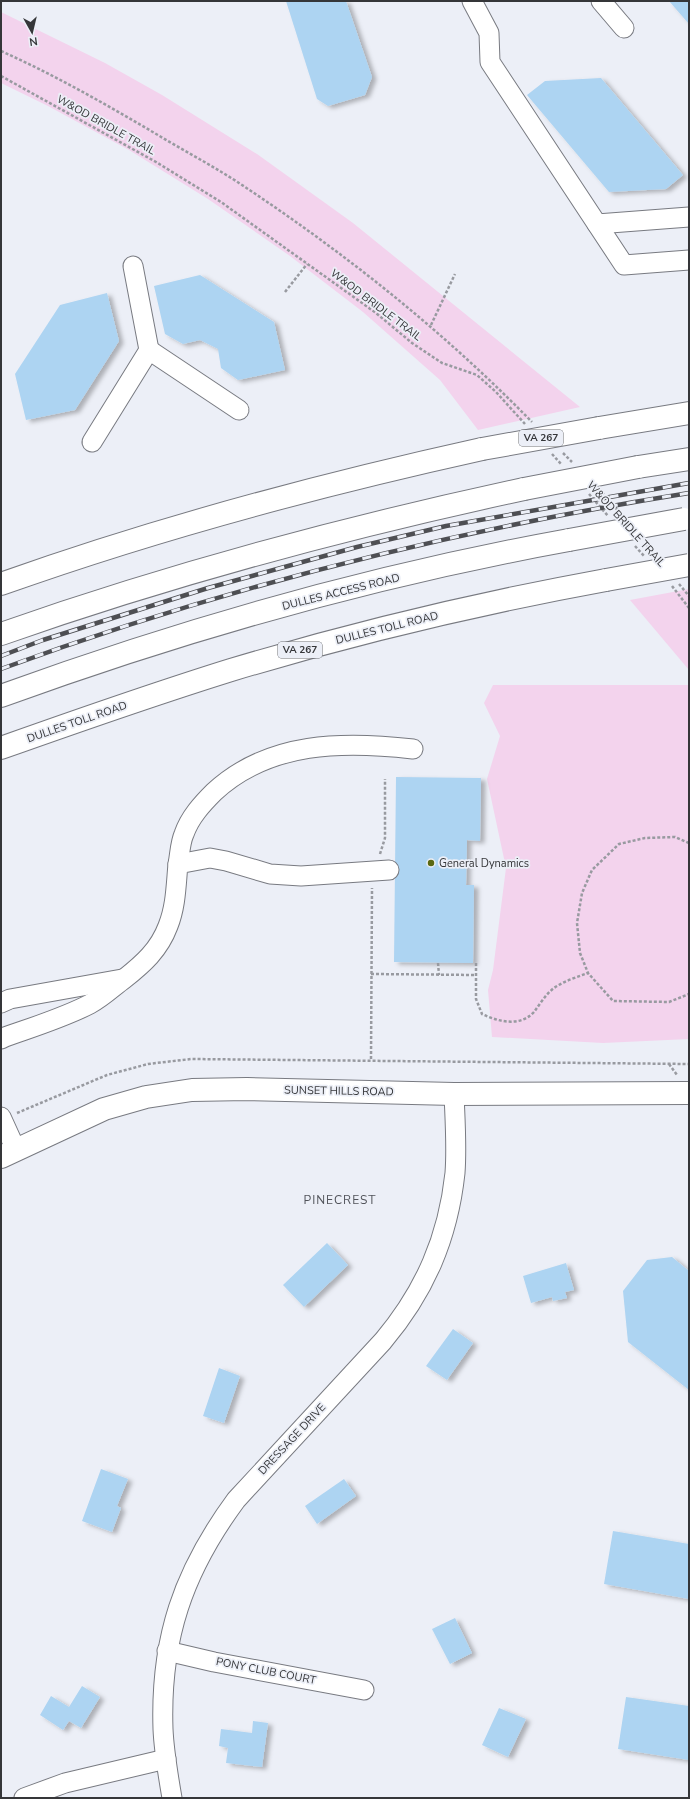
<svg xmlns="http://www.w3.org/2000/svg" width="690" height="1799" font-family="'Nunito Sans',sans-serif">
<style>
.green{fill:#f3d3ed}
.building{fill:#add4f2;filter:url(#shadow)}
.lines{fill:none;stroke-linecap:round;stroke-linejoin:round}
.minor-casing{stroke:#787a81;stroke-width:21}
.major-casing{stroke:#787a81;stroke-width:24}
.highway-casing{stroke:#787a81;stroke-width:24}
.path{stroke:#989aa0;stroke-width:2.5;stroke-dasharray:3 2;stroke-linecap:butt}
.minor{stroke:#fff;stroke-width:19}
.major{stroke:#fff;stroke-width:22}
.highway{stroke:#fff;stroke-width:22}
.rail-casing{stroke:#4e4f53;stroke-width:4.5}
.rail{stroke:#eceff7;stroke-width:3;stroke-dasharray:9;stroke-linecap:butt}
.highway-bridge-casing{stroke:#787a81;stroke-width:24;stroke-linecap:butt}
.highway-bridge{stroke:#fff;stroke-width:22}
.poi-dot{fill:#5a6811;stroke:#eceff7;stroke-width:1.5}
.labels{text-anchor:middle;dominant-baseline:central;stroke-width:3.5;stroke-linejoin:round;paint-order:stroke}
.shield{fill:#eceff7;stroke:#6c6e72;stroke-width:1}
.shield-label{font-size:10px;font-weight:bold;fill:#353639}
.street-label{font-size:11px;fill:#353639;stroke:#eceff7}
.poi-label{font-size:11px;fill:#353639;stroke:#eceff7;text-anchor:start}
.neighbourhood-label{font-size:12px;letter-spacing:1px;fill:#51535a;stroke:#eceff7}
</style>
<defs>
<filter id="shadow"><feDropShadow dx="4.5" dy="2.5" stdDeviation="2" flood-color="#0004"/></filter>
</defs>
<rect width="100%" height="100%" fill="#eceff7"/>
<g class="green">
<path d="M1,12L105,63L162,95L257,154L353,223L580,407L478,430L440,380L363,312L290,256L208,199L129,150L48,106L1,83Z"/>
<path d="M689,589V670L630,600Z"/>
<path d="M493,685H689V1039L603,1043L492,1037L488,990L493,970L506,868L487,779L500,736L484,703Z"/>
</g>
<g class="building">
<path d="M286,1H346L372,77L365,95L328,106L317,99Z"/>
<path d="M669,1H689V24Z"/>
<path d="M601,78L683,175L666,189L609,192L527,95L545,81Z"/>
<path d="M200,275L274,322L285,370L238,380L221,368L218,349L200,340L183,344L165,334L154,286Z"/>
<path d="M107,293L119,341L75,410L26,420L15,374L60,305Z"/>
<path d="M396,777L481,778L480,841L467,840L466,885H474L473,963L394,962Z"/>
<path d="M327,1243L348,1265L304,1307L283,1285Z"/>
<path d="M672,1257L689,1271V1390L628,1342L623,1291L647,1260Z"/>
<path d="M566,1263L574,1290L565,1292L567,1298L553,1301L552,1297L531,1303L523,1276Z"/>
<path d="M453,1329L473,1343L447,1380L426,1366Z"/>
<path d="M219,1368L240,1376L224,1423L203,1416Z"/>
<path d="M101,1469L128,1479L117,1506L121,1508L112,1532L82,1521Z"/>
<path d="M344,1479L356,1496L317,1524L305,1506Z"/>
<path d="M613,1531L689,1544V1599L604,1584Z"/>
<path d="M455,1618L472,1653L450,1664L432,1629Z"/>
<path d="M82,1686L100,1697L81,1728L69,1721L63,1730L40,1715L51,1696L69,1707Z"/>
<path d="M626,1697L689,1706V1760L618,1749Z"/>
<path d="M499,1708L526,1719L508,1757L482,1745Z"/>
<path d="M253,1721L268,1723L262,1767L226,1763L228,1748L219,1746L221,1729L252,1733Z"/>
</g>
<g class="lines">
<defs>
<g id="minor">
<path d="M472,1L489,33L490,62L624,265L689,260"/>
<path d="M601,1L624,28"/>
<path d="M597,224L689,217"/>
<path d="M149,350L239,410"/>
<path d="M92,442L149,350L133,266"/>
<path d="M178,864C180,854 180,843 184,834C190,817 202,804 214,792C269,741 344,741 413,749"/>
<path d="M1,1003L10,999L122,979"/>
<path d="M1,1039L5,1037C33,1027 63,1018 90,1004C103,997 113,987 124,979C143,964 159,950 168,926C176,906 176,885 178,864L210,858L226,861L270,874L301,876L389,870"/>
<path d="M1,1117L16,1150"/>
<path d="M167,1651L214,1662L364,1690"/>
<path d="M24,1798L65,1783L166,1759"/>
<path d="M172,1798C168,1775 164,1752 163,1729C160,1639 183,1572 236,1500L383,1341C425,1291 448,1238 455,1173C457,1147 455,1120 454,1094"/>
</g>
<path id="major" d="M1,1157L104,1109L146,1097L192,1090L247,1089L454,1094L689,1093"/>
<g id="highway">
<path d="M599,428L689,413"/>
<path d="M638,467L689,459"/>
<path d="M1,584C158,528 319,485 482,449"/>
<path d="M1,634C172,574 347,527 524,489"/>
<path d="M1,696C185,629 376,575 569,540"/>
<path d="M1,748C77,721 154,694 231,670C354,633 480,603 606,580"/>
</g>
</defs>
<use href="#minor" class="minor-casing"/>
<use href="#major" class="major-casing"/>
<use href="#highway" class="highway-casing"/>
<g class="path">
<path d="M1,51C59,77 114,109 168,141C192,155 216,168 239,183C345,253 443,331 532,422"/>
<path d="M1,76L156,162L221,202L376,313L412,343L442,363L477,375L496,392L525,424"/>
<path d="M285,292L307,264"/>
<path d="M431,325L455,274"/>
<path d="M563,453L572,462"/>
<path d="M552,454L561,464"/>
<path d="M602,492L620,513"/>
<path d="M589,494L608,516"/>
<path d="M646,544L653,553"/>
<path d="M635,546L644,556"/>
<path d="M679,584L689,596"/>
<path d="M672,586L689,608"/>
<path d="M689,843L675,837L645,838L619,844L592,870L582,893L577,923L580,953L588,973L613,1001L669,1002L689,994"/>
<path d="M380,854L385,838V779"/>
<path d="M438,963L439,975"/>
<path d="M476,963V999L482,1014C499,1022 520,1027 534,1012C540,1004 546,994 554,988C564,981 577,977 588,973"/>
<path d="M371,974L476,975"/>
<path d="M371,1059L372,888"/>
<path d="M669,1064L677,1075"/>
<path d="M17,1113L107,1075L148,1064L191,1059L689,1064"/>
</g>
<use href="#minor" class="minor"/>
<use href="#major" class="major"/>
<use href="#highway" class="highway"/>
<defs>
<g id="rail">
<path d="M1,656L43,640L208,588L357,547L446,526L689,483"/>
<path d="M1,669C224,587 455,530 689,493"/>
</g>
</defs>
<use href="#rail" class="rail-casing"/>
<use href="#rail" class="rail"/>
<defs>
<g id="highway-bridge">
<path d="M482,449L599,428"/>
<path d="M524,489L638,467"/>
<path d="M569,540L684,519"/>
<path d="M606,580L689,565"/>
</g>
</defs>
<use href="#highway-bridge" class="highway-bridge-casing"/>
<use href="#highway-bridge" class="highway-bridge"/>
</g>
<circle class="poi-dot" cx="431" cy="863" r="4"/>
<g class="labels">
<g class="shield">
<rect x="519" y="430" width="44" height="16" rx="3"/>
<rect x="278" y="642" width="44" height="16" rx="3"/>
</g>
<g class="shield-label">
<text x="541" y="438">VA 267</text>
<text x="300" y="650">VA 267</text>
</g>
<g class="street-label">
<text transform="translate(106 125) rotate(29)">W&amp;OD BRIDLE TRAIL</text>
<text transform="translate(376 305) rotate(37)">W&amp;OD BRIDLE TRAIL</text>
<text transform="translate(626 524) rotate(48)">W&amp;OD BRIDLE TRAIL</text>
<text transform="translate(341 592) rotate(-14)">DULLES ACCESS ROAD</text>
<text transform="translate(387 628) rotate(-14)">DULLES TOLL ROAD</text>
<text transform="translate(77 722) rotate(-19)">DULLES TOLL ROAD</text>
<text transform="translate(339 1091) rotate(1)">SUNSET HILLS ROAD</text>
<text transform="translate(292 1439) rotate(-47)">DRESSAGE DRIVE</text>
<text transform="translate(266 1671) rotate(11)">PONY CLUB COURT</text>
</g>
<g class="poi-label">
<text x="439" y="863">General Dynamics</text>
</g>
<g class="neighbourhood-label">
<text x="340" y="1200">PINECREST</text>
</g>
</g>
<rect width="690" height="1799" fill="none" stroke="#353639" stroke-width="4"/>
<g transform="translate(32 32) rotate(172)" stroke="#eceff7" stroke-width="3" paint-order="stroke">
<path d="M0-3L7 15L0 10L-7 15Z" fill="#353639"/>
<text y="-6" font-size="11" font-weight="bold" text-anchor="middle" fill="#353639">N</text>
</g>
</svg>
